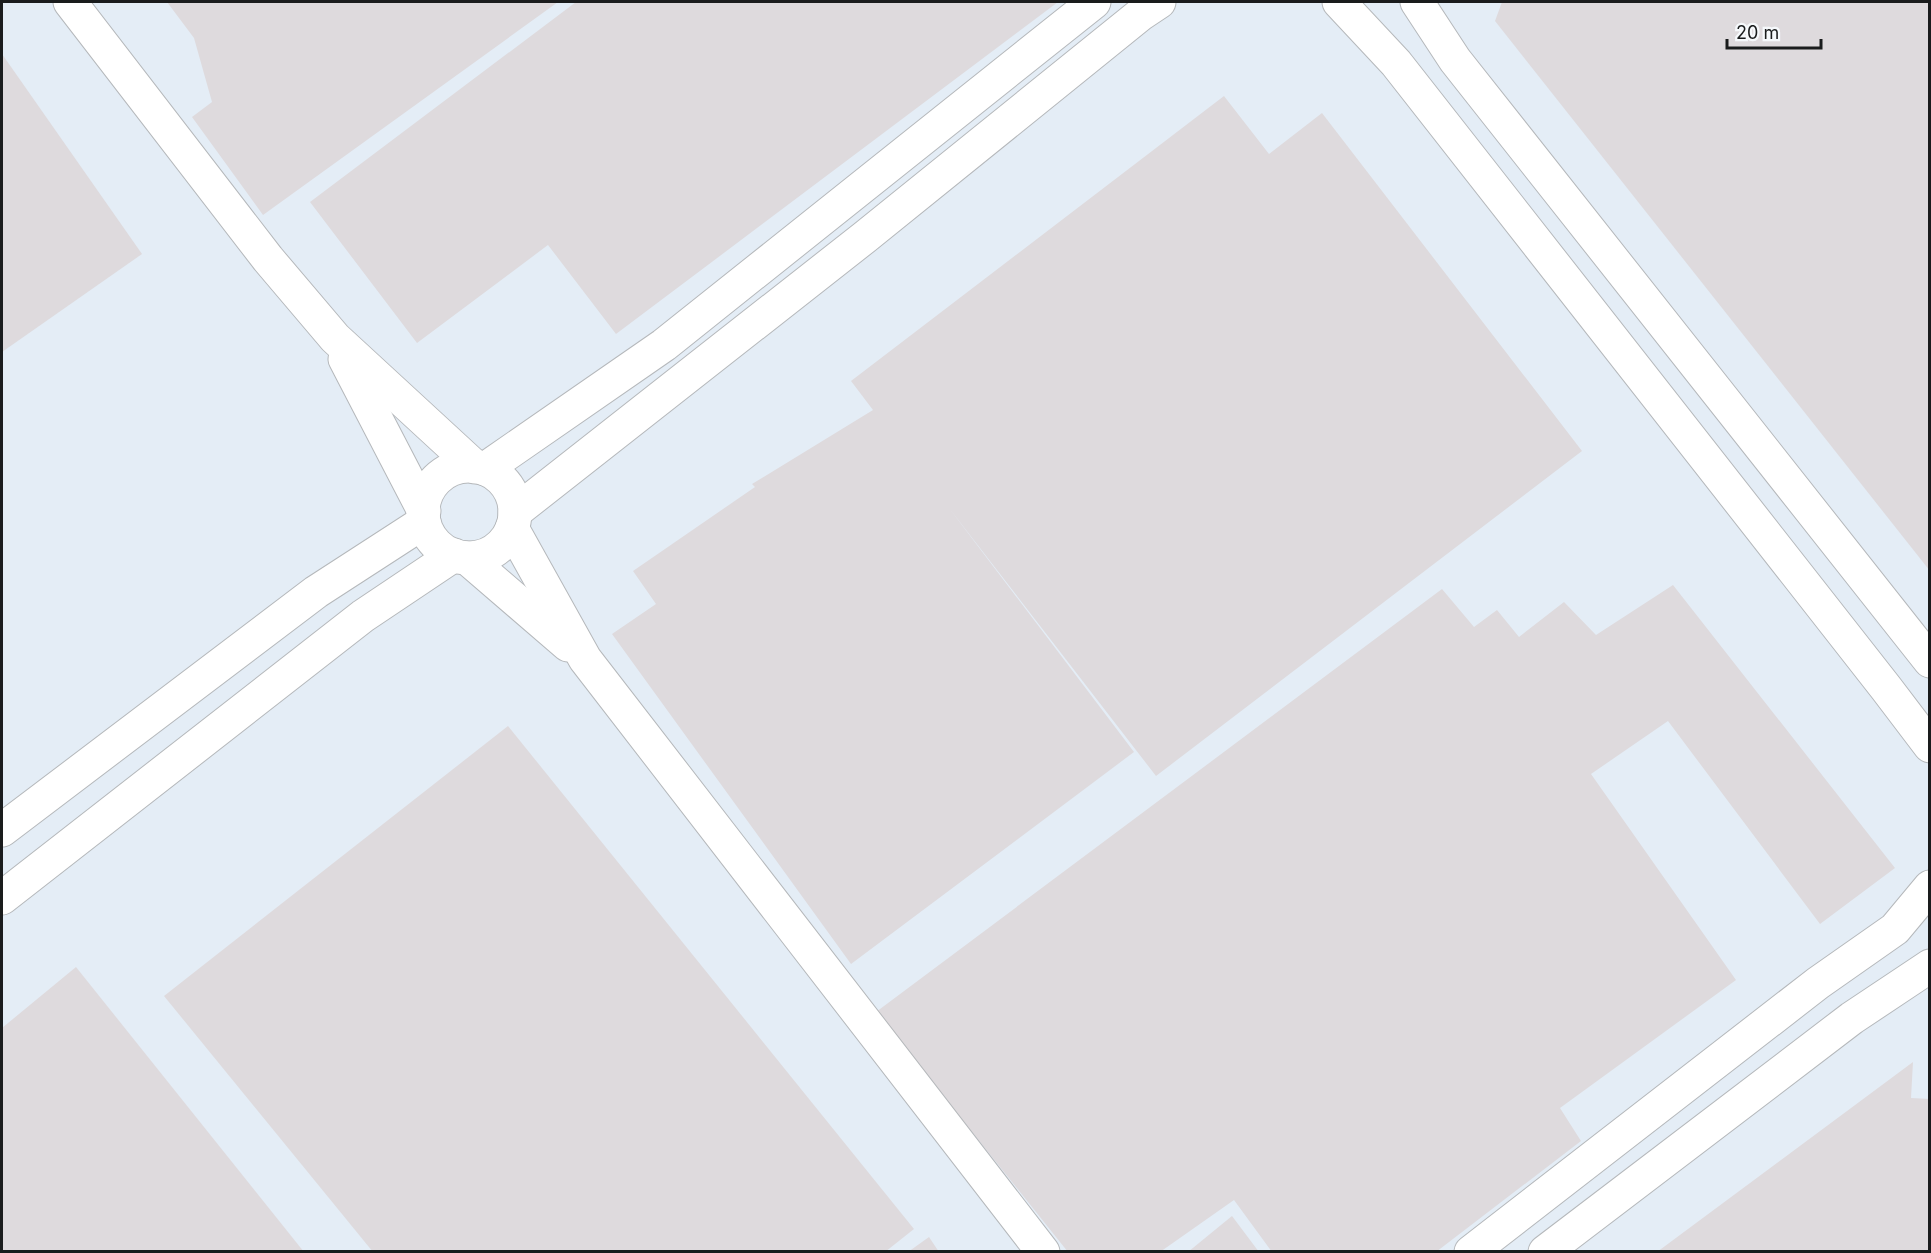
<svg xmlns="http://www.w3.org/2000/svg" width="1931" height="1253" font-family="Inter,sans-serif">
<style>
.built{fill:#e4edf6}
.building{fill:#dedadd}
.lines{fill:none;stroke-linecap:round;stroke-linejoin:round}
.street-casing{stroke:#b5b8bb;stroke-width:35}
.street{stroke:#fff;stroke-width:33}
</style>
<rect width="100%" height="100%" fill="#f6f9fc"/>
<rect class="built" x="2" y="2" width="1927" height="1249"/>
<g class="building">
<path d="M167,2H558L263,215L192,117L212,102L194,38Z"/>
<path d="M576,2H1058L616,334L548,245L417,343L310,202Z"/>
<path d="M1502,2H1930V571L1495,21Z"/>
<path d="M2,54L142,254L2,352Z"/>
<path d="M1224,96L1269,154L1322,113L1582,451L1156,776L949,508L1134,752L851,964L612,634L656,604L633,571L755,487L752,484L873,410L851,381Z"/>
<path d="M1673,585L1895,868L1820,924L1668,721L1591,774L1736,980L1560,1108L1581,1141L1436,1252H1272L1234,1200L1160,1252H1068L876,1012L1442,589L1474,627L1497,610L1519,637L1564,602L1596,635Z"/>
<path d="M508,726L914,1229L885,1252H373L164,996Z"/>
<path d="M76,967L304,1252H2V1028Z"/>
<path d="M1913,1062L1911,1098L1930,1099V1252H1657Z"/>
<path d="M1232,1216L1259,1252H1188Z"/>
<path d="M929,1237L939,1252H908Z"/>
</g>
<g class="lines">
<defs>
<g id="street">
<path d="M70,2L268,259L335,338L475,467"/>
<path d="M1339,2L1396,63L1886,688L1930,746"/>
<path d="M1417,2L1455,60L1930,661"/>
<path d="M345,359L424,511"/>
<circle cx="469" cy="512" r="46"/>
<path d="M485,469L664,345L1094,2"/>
<path d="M515,512L865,237L1141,14L1159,2"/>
<path d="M512,528L585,659L1043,1252"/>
<path d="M467,558L568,645"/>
<path d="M2,830L316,592L424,522"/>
<path d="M2,898L363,616L454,555"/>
<path d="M1471,1252L1818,983L1895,929L1930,887"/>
<path d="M1545,1252L1852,1018L1930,966"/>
</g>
</defs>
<use href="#street" class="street-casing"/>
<use href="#street" class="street"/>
</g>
<rect width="1931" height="1253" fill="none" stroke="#1a1c1d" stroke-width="6"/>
<path d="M1727 39v9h94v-9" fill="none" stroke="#1a1c1d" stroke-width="3"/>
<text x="1736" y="39" font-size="18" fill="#1a1c1d" stroke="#f6f9fc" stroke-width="4.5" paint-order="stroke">20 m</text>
</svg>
